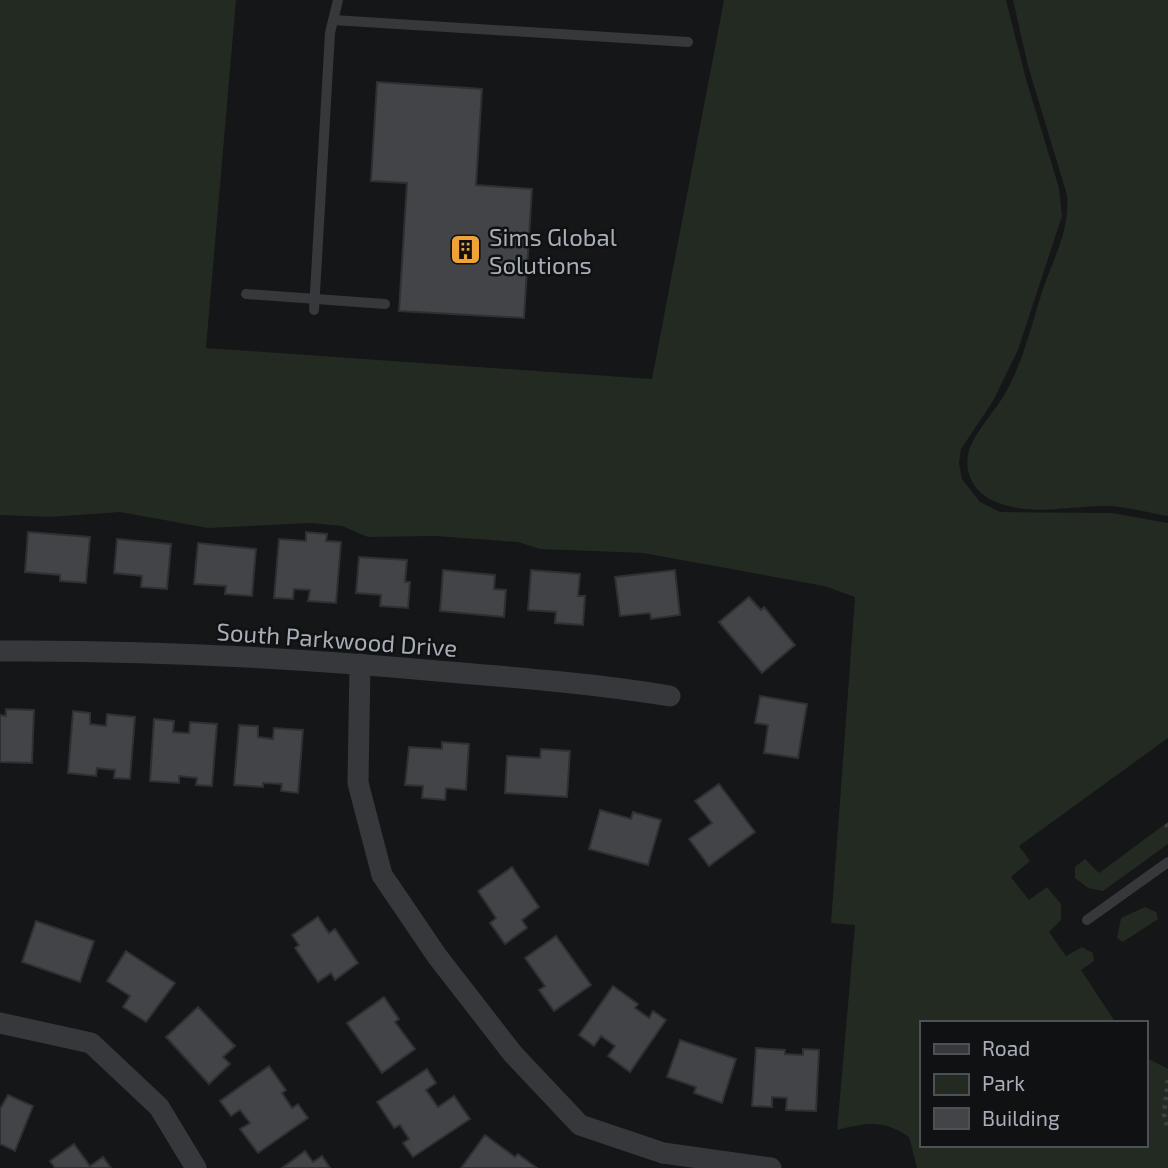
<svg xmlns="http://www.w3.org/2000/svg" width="1168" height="1168" font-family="'Exo 2',sans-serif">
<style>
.green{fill:#222a22}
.building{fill:#424447;stroke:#2f3033;stroke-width:2}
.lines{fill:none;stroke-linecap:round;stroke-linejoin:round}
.path{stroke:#3d3f43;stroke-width:4.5;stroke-dasharray:3.5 5;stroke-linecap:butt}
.lane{stroke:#36383c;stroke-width:10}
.street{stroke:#36383c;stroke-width:21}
.labels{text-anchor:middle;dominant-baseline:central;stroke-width:5;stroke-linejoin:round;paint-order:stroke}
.poi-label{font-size:24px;fill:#a8aeb7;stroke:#101112;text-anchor:start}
.street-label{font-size:24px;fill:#a8aeb7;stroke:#101112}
</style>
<rect width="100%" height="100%" fill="#151617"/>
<g class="green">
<path d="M0,0H236L206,348L652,379L724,0H1006L1026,79L1059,188L1062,216L1018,350L993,401L961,449L959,463L962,479L980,502L1000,512L1112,513L1168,523V738L1019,846L1030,861L1011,877L1029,900L1047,887L1061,904V920L1049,932L1066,956L1082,947L1093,953L1094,961L1081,970L1116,1023H921V1145H1145V1057L1168,1069V1168H917L909,1137C882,1119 867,1123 837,1130L855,925L831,923L855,597L824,586L643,553L540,549L518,542L435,536L368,537L342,526L310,523L208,528L120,512L50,517L0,515Z"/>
<path d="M1013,0H1168V516C1147,513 1127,506 1105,506C1072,506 1032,516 999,503C978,496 964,478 968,455C970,437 997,409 1006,392C1024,359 1031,326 1042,292C1053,258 1070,232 1067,195L1028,66Z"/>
<path d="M1168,822V844L1103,891L1088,888L1075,878V867L1085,859L1099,873Z"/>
<path d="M1145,907L1156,912L1158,919L1123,942L1117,938L1121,918Z"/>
</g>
<g class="building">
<path d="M377,82L482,89L476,185L532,189L524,318L399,311L407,183L371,181Z"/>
<path d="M28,532L90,537L86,583L60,581V575L25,572Z"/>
<path d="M306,532L327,534L326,541L341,542L336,603L308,601L310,590L294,589L293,599L274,598L279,539L306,541Z"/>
<path d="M117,539L171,544L167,589L141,587L142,576L114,573Z"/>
<path d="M198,543L256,549L252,596L225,594L226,586L194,584Z"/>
<path d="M359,557L407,560L405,582H410L408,608L380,606L381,595L356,593Z"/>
<path d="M443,570L495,575L494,589L506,590L504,617L440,611Z"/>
<path d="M531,570L580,574L578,596H585L583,625L555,623L556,612L528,610Z"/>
<path d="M675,570L680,615L651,619L650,613L620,616L615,577Z"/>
<path d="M749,597L761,610L764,607L795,645L762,673L719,622Z"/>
<path d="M760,696L807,704L798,758L764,753L768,725L755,723Z"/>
<path d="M6,709L34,710L32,763L0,762V715L6,716Z"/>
<path d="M73,711L90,713V724L106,726L107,714L135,717L130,779L114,778L115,770L97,768L96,776L68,773Z"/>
<path d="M154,719L174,721L173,732L185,733H189L190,722L217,724L212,786L196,785L197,778L179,776V783L150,781Z"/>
<path d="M239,725L258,726V737L273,739L274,728L303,730L298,793L281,791L282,784L263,783V787L234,785Z"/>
<path d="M442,742L469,744L466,790L446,788L445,800L422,798L423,786L405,785L409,747L442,749Z"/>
<path d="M541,749L570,751L567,797L505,793L507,756L540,758Z"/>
<path d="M719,784L755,832L709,866L689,839L712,823L695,801Z"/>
<path d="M600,810L631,819L633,812L661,820L648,865L589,849Z"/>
<path d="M512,867L539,907L522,920L527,928L505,944L490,923L496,918L478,891Z"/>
<path d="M318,917L329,933L335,929L358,963L335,980L331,973L318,982L295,948L299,945L292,935Z"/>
<path d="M36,921L94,941L80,982L22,962Z"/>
<path d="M556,936L591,985L554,1011L539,990L545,986L525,958Z"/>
<path d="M126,951L175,983L146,1022L123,1007L130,996L107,981Z"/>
<path d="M613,986L638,1004L635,1008L649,1018L653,1011L666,1020L630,1072L608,1056L615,1046L601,1036L594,1046L579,1035Z"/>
<path d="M384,997L399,1019L395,1022L415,1049L382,1073L347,1023Z"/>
<path d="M198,1007L235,1046L223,1057L230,1064L209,1084L166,1037Z"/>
<path d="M680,1040L736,1059L722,1103L694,1093L696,1087L667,1077Z"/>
<path d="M756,1048L785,1050V1054L803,1055V1049L819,1050L816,1111L786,1110L787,1098L772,1097V1107L752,1106Z"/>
<path d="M269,1066L286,1090L282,1093L292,1108L298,1104L308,1118L258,1153L240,1129L250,1123L240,1110L231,1116L220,1101Z"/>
<path d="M427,1069L436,1083L426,1090L438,1107L454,1096L470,1119L413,1157L403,1143L409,1139L400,1125L394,1128L377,1102Z"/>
<path d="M8,1095L33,1106L15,1151L0,1144V1109Z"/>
<path d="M485,1135L515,1157L518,1154L537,1168H461Z"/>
<path d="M74,1144L90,1166L103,1157L111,1168H55L50,1161Z"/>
<path d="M305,1151L313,1162L322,1156L330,1168H282Z"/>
</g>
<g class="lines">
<g class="path">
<path d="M1166,824L1168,827"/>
<path d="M1168,1080L1164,1114L1168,1129"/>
</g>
<g class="lane">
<path d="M333,20L688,42"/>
<path d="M246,294L385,304"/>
<path d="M314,310L330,33L338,0"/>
<path d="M1087,920L1168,862"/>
</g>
<g class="street">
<path d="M0,651C150,650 300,658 449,672C523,678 597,684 670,696"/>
<path d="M360,664L358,783L382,875L437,956L513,1054L580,1125L663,1153L771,1168"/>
<path d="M0,1023L91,1043L159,1107L196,1168"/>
</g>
</g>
<defs>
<symbol id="building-square" viewBox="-11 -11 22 22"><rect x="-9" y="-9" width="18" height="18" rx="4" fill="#efa236" stroke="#101112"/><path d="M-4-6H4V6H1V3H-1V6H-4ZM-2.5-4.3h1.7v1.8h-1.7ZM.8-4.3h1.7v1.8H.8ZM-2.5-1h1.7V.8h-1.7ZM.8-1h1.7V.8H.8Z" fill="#111"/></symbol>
</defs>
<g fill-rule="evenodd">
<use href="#building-square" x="448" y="232" width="35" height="35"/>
</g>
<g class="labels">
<g class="poi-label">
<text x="489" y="236">Sims Global<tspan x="489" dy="28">Solutions</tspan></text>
</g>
<g class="street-label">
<text transform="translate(337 639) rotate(4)">South Parkwood Drive</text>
</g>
</g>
<rect x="920" y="1021" width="228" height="126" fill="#101112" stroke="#4d5054" stroke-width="2"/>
<rect x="934" y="1044" width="35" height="10" fill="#36383c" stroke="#4d5054" stroke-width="2"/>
<text x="982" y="1056" font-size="21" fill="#a8aeb7">Road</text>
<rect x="934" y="1074" width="35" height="21" fill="#222a22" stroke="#4d5054" stroke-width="2"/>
<text x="982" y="1091" font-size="21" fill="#a8aeb7">Park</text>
<rect x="934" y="1108" width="35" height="21" fill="#424447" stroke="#4d5054" stroke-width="2"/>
<text x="982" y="1126" font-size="21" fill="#a8aeb7">Building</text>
</svg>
